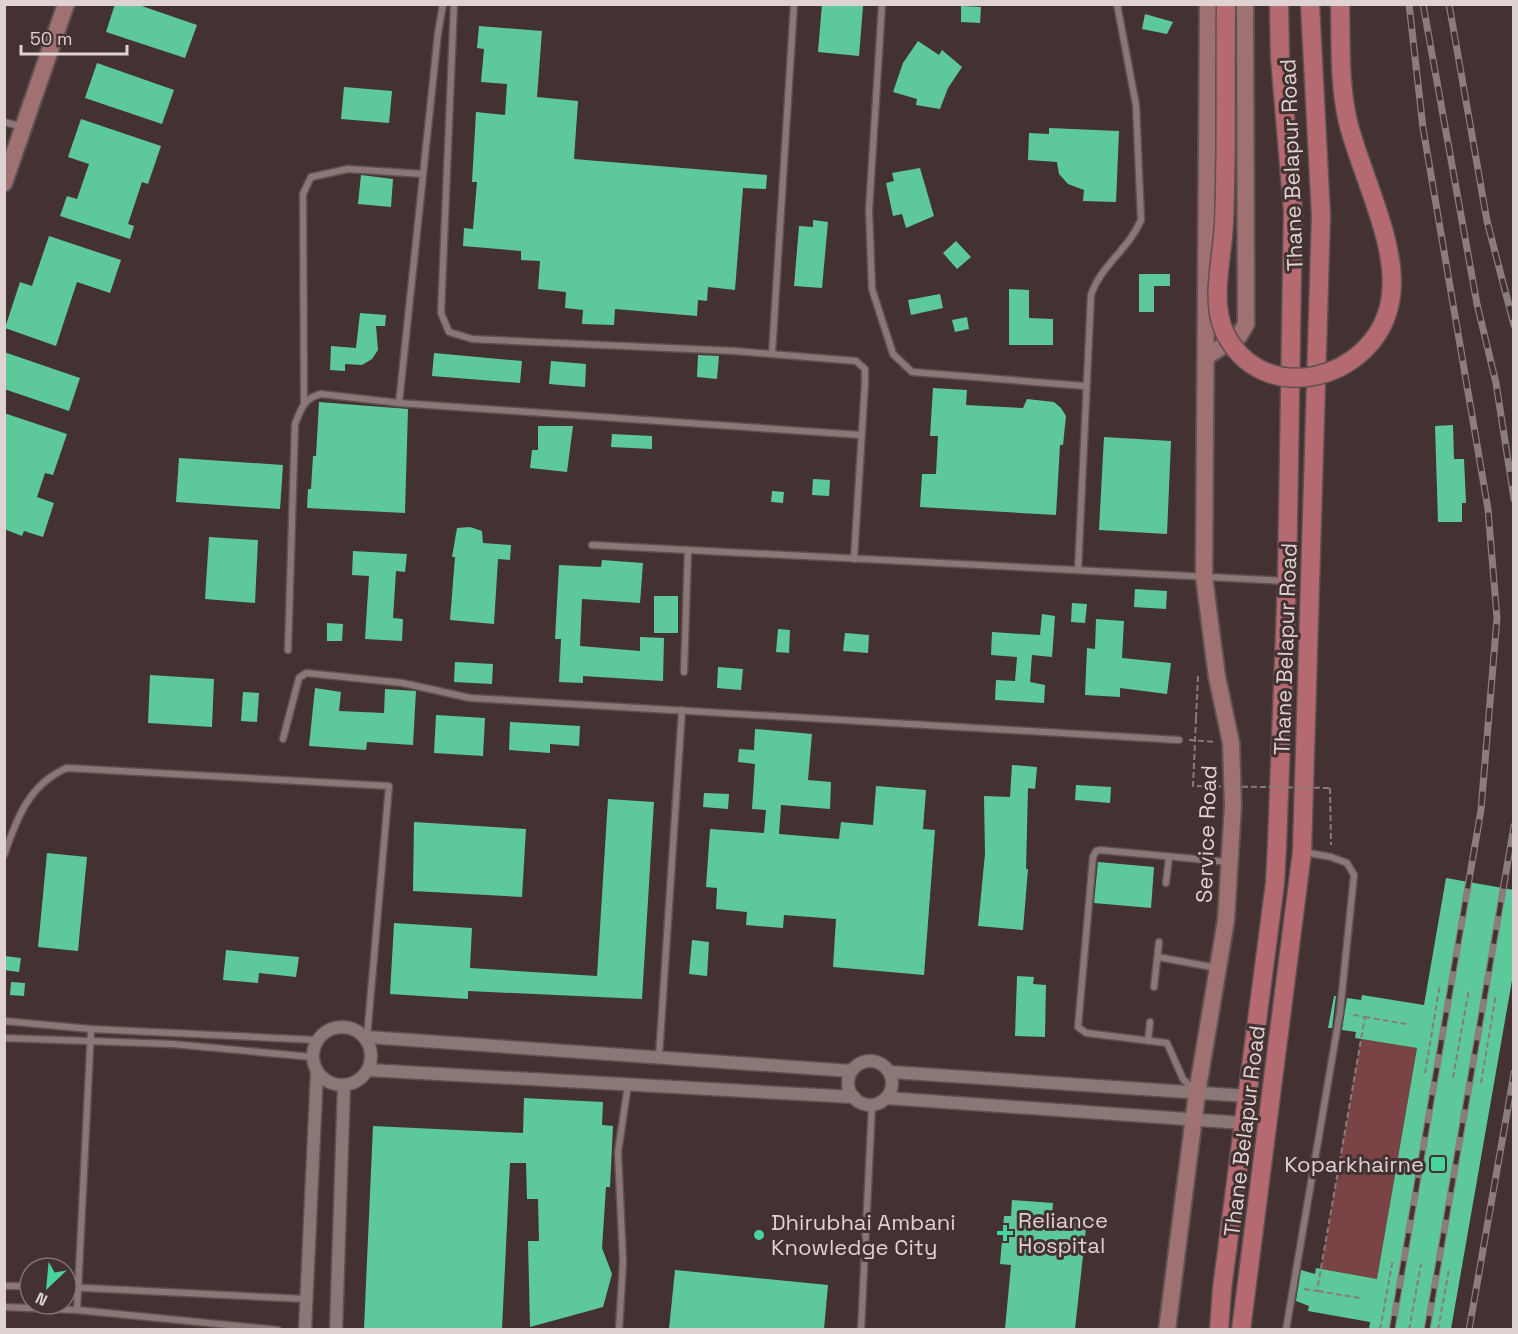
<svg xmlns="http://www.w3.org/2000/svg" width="1518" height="1334" font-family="'Space Grotesk',sans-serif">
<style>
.green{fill:#7a4346}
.building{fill:#5dc99b}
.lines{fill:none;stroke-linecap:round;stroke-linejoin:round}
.lane-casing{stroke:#5f5051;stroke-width:9}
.street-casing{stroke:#5f5051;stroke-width:15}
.secondary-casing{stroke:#5f5051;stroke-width:20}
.primary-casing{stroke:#5f5051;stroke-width:21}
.path{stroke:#8a7b7b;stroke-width:2;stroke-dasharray:6 3;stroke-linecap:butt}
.lane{stroke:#8c7777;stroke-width:6}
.street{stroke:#8c7777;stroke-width:12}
.secondary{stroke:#a07173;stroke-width:16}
.primary{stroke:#b46a70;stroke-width:18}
.rail-casing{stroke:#8c7d7d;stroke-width:7}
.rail{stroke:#443232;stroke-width:4.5;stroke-dasharray:14;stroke-linecap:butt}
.primary-bridge-casing{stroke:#5f5051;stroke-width:21;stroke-linecap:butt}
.path-bridge{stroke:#8a7b7b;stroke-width:2;stroke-dasharray:6 3;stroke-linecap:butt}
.primary-bridge{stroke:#b46a70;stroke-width:18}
.poi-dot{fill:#47d49d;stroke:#443232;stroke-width:2}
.labels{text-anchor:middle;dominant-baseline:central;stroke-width:6;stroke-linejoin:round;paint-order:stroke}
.street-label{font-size:22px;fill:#ded2d2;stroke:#443232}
.poi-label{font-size:22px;fill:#ded2d2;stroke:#443232;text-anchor:start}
</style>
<rect width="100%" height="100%" fill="#443232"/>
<path class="green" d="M1361,1039L1417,1048L1377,1279L1321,1269Z"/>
<g class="building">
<path d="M115,4H136L197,25L185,58L106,32Z"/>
<path d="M822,4L863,6L859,56L818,52Z"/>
<path d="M961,6L981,7L980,23L961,22Z"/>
<path d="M1145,14L1173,22L1167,34L1142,29Z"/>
<path d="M479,26L542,31L537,97L578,101L574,159L767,175L766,189L743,188L735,290L708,287L707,301L698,300L697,316L615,309L614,325L582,324L583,310L565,308L566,292L538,289L540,261L521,260V251L463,246L464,228L473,229L477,182H472L476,112L505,115L507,84L481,82L484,49L477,48Z"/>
<path d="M918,41L939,55L942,50L962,67L948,88L940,109L916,105L917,99L893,92L903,63Z"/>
<path d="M97,63L174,90L162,124L85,98Z"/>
<path d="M344,87L392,91L389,123L341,119Z"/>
<path d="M81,119L161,146L148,184L142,182L128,224L134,226L130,239L60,216L67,196L77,199L89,164L68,157Z"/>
<path d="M1049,128L1119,131L1116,202L1083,201L1084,190L1068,184L1059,174L1057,162L1028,160L1029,133L1049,134Z"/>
<path d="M920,168L934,216L906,228L902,214L893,216L886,183L894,181L892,173Z"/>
<path d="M361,175L393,179L391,207L358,204Z"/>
<path d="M813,220L828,222L822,288L794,286L799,226L813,227Z"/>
<path d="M49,236L121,260L110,293L77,282L56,346L5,328L20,282L32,286Z"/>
<path d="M956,241L971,257L957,269L943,253Z"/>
<path d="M1139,274H1170V286H1154V312H1139Z"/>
<path d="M1009,289L1029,290V318L1053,319V345H1009Z"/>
<path d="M940,294L943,308L911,315L908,300Z"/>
<path d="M360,313L386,315L385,326H376L378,350L372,359L362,365L345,364V371L330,370L331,346L356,348Z"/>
<path d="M967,317L969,329L955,332L952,320Z"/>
<path d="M4,352L80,378L69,411L4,389Z"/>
<path d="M434,353L522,361L520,383L432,376Z"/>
<path d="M698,355L719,356L717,379L697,377Z"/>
<path d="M551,361L586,364L585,387L549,384Z"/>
<path d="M933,388L967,390L966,405L1023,408L1027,399L1054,402L1061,408L1066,416L1063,445H1060L1056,515L920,507L922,474H936L938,436H930Z"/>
<path d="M319,402L408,409L405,513L307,508L308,489H311L313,456H316Z"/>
<path d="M4,413L67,434L53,475L45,473L37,497L54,503L43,537L24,531L22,536L4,529Z"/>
<path d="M1453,425L1454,459H1464L1466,503H1462V522H1438L1435,426Z"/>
<path d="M538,426H573L567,472L530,468L532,450H538Z"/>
<path d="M612,434L652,436V449L611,447Z"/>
<path d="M1104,437L1171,441L1167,534L1099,530Z"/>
<path d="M179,458L283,465L280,509L176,502Z"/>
<path d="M813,479L830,480L829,496L812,495Z"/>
<path d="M772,491L784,492L783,503L771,502Z"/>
<path d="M470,527L482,531L483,543L511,545L510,560L498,559L494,624L450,620L455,557H452L457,528Z"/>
<path d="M209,537L258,540L255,603L205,599Z"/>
<path d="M353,551L407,554L405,572L396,571L393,618L403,619L402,641L365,639L369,576L352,575Z"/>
<path d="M602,560L643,563L640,603L582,599L580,646L640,651V637L664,638L663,681L583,676V683L559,682L561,639H555L559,565L601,567Z"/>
<path d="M1135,589L1167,591L1166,609L1134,607Z"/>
<rect x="654" y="596" width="24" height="37"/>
<path d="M1072,603L1087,604L1085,623L1071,622Z"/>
<path d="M1042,614L1055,616L1052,657L1032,655L1030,682L1045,685L1044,703L995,700L996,680L1015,681L1017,657L991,655L992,632L1040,635Z"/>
<path d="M1096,619L1124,621L1122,658L1171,663L1167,694L1120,688V697L1085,695L1087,648L1095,649Z"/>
<path d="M327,623L343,624L342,641H327Z"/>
<path d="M778,629L790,630L789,653L776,652Z"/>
<path d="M845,633L869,635L868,653L843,651Z"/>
<path d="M455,662L493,664L492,684L454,682Z"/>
<path d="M718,667L743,669L741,690L717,688Z"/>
<path d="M150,675L214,679L212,727L148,723Z"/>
<path d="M315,688L341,692L339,711L384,713L385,689L416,691L413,745L367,742L366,750L309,746Z"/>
<path d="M243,692L259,693L257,722L241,721Z"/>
<path d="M436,715L485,718L483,756L434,753Z"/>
<path d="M510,722L580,726L579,746L550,744V753L509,750Z"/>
<path d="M755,729L812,734L808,780L831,782L830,809L781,805L779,834L839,839L841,822L873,825L876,786L926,790L923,829L935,830L924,975L833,967L836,919L784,915L783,928L746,925L747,912L716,909L717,888L706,887L710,829L764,833L766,810L752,809L755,764L738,762L739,749L754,750Z"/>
<path d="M1012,765L1037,767L1035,789L1028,788L1026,869H1028L1023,930L978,926L985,854L984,796L1010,797Z"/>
<path d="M1076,785L1111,787L1110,803L1075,800Z"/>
<path d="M704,793L729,794L728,809L703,807Z"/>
<path d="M608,799L654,802L642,999L468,991V999L390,994L394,923L472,928L470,968L597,976Z"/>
<path d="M414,822L526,829L522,897L413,891Z"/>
<path d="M47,853L87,857L78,951L38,947Z"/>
<path d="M1098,862L1154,867L1151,908L1094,903Z"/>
<path d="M1446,878L1514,890V969L1451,1329H1369L1370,1322L1308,1311L1309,1306L1296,1301L1301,1270L1315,1274L1316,1268L1377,1279L1417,1048L1355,1038L1356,1032L1342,1030L1347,998L1361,1000L1362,995L1424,1005Z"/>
<path d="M692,940L709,942L707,976L689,974Z"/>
<path d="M226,950L299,957L296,977L259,973L258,983L223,980Z"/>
<path d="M4,956L21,958L19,972L4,970Z"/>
<path d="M1017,976L1034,977L1033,984L1046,985L1045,1037L1015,1036Z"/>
<path d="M11,982L25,983L24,996L10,995Z"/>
<path d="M1334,996H1336L1332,1028H1328Z"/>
<path d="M524,1098L603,1102L602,1125L613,1126L610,1187H606L602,1248L612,1274L603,1307L530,1327L528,1241H539L538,1199H527L526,1163H510L502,1329H364L373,1126L523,1133Z"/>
<path d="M1012,1200L1053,1203L1052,1216L1087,1219L1075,1329H1005L1011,1265L1000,1264L1004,1216H1011Z"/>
<path d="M675,1270L828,1285L824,1329H669Z"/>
</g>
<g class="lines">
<defs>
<g id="lane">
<path d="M454,4L441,313L449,332L472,339L735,351L856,361L865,369V383L854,559"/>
<path d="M882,4L869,210L872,289L893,354L912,372L1085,386"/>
<path d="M4,122L23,127"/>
<path d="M772,354L794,4"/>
<path d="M304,402L303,194L311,177L348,169L423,174"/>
<path d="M399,403L438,33L443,4"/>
<path d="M592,545L1286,581"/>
<path d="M1078,570L1091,295C1101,265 1129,249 1141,220L1136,105L1117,4"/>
<path d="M288,650L295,424C301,409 304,398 321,394L399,403L861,435"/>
<path d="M684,672L688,550"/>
<path d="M283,739L299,678L306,673L403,683L470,698L1179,740"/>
<path d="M4,855C17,818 29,784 67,768L389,786L367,1037"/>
<path d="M1166,883L1169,857"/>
<path d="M1158,957L1217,968"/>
<path d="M1154,987L1159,942"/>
<path d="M4,1021L91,1029L316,1040"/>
<path d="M4,1038L172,1044L312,1057"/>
<path d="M1148,1041L1150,1022"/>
<path d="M659,1056L682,710"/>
<path d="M1194,1090L1183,1079L1167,1043L1086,1033L1078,1027L1093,857L1096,851L1100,850L1229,862"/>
<path d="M4,1286H30"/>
<path d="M66,1287L306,1299"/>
<path d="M4,1307L77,1310L278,1330"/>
<path d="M77,1310L91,1029"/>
<path d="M619,1330L623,1262L618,1152L628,1085"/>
<path d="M861,1330L872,1105"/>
<path d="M1286,1330L1340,1012L1354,875L1347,863L1331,857L1304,852"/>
</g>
<g id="street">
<circle cx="342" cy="1056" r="29"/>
<path d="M367,1037L851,1071"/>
<circle cx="870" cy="1083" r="22"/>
<path d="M368,1070L854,1097"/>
<path d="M891,1072L1247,1096"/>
<path d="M886,1098L1243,1123"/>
<path d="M305,1330L317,1071"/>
<path d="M336,1330L344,1085"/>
</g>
<g id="secondary">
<path d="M4,183L66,4"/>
<path d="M1207,356L1239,336L1246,324L1245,4"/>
<path d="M1167,1330L1197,1093L1226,920L1233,805L1231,743L1217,677L1204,577L1208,4"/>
</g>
<g id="primary">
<path d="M1219,1330L1222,1289L1275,883L1277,845L1287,581L1293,211L1280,58L1279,4"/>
<path d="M1241,1330L1302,852L1321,216L1310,4"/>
</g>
</defs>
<use href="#lane" class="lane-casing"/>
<use href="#street" class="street-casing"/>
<use href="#secondary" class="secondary-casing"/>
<use href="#primary" class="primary-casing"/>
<g class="path">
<path d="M1196,718L1198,676H1201"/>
<path d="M1189,740L1216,742"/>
<path d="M1330,788L1331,845"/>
<path d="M1365,1017L1407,1024"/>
<path d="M1425,1073L1440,984"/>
<path d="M1453,1078L1469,989"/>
<path d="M1481,1083L1496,994"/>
<path d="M1304,1289L1317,1291L1365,1017L1350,1014"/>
<path d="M1318,1291L1360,1298"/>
<path d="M1380,1330L1393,1259"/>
<path d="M1409,1330L1421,1264"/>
<path d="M1438,1330L1449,1269"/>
</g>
<use href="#lane" class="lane"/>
<use href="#street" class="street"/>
<use href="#secondary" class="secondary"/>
<use href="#primary" class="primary"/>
<defs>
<g id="rail">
<path d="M1423,4L1477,304L1496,383L1514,499"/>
<path d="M1449,4L1487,221L1514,325"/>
<path d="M1392,1330L1481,810L1497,618L1488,509L1423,128L1409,4"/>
<path d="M1427,1330L1514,826"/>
<path d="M1469,1330L1514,1073"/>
</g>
</defs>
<use href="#rail" class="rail-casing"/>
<use href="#rail" class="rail"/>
<defs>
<path id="primary-bridge" d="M1226,4C1225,77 1227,150 1224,222C1223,256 1210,299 1224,331C1261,410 1375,381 1390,302C1401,249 1361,175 1348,122C1339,84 1341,43 1340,4"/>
</defs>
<use href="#primary-bridge" class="primary-bridge-casing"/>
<path class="path-bridge" d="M1196,718L1193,786L1330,788"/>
<use href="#primary-bridge" class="primary-bridge"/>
</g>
<g class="poi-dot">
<rect x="1430" y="1156" width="16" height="16" rx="3"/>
<path d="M1002 1224h6v6h6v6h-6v6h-6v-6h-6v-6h6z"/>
<circle cx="759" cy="1235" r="6"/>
</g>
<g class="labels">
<g class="street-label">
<text transform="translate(1291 165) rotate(-92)">Thane Belapur Road</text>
<text transform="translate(1285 649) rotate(-88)">Thane Belapur Road</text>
<text transform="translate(1206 834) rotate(-88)">Service Road</text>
<text transform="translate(1244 1131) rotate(-83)">Thane Belapur Road</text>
</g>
<g class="poi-label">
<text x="1424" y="1164" text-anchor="end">Koparkhairne</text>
<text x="1018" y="1220">Reliance<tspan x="1018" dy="25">Hospital</tspan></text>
<text x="771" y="1222">Dhirubhai Ambani<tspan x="771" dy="25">Knowledge City</tspan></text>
</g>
</g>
<rect width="1518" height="1334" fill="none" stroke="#ded2d2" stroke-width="12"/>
<g transform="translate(48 1286) rotate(206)"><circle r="28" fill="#443232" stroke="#827272" stroke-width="1.5"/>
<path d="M0-4.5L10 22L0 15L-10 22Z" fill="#47d49d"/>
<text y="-9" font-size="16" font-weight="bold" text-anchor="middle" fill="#ded2d2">N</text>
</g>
<path d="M21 45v9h106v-9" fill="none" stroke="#ded2d2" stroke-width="3"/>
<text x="30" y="45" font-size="18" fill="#ded2d2" stroke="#443232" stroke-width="4.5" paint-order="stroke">50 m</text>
</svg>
